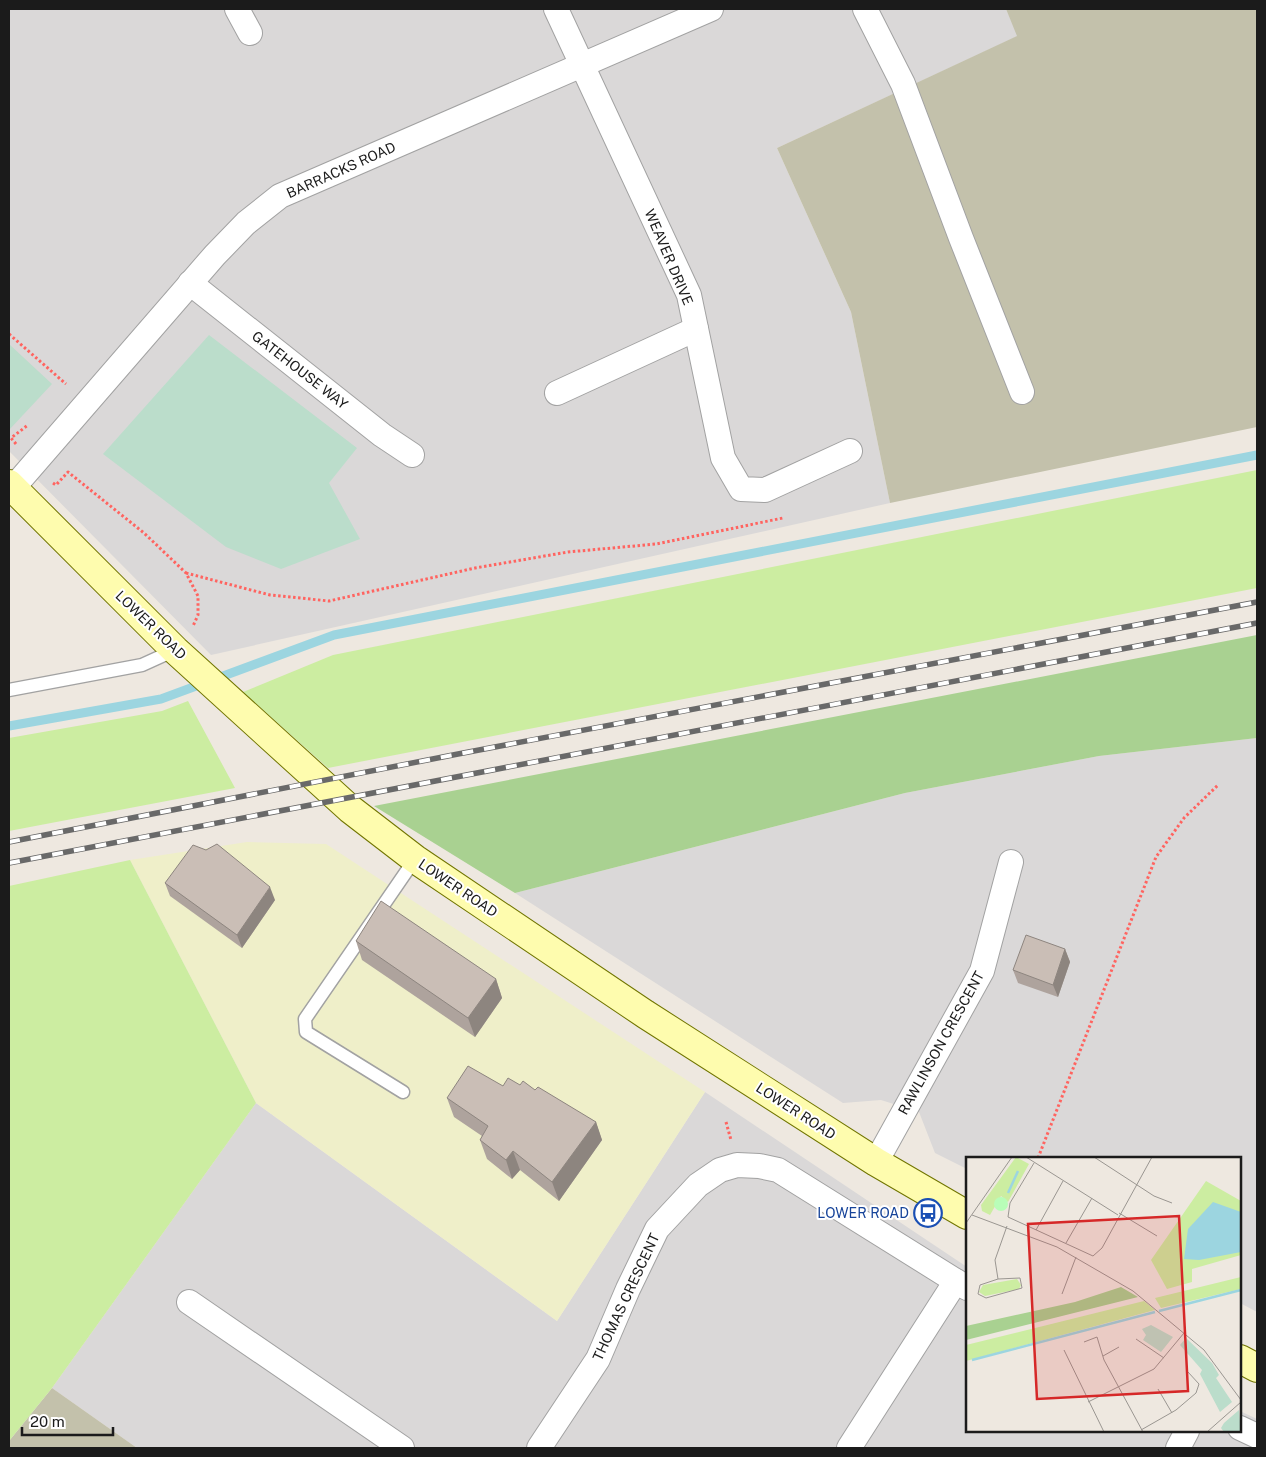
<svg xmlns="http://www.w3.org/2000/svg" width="1266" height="1457" font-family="'Public Sans',sans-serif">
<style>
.residential{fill:#dad8d8}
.construction{fill:#c3c1ab}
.farmland{fill:#efefc9}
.grass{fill:#cceda1}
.forest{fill:#a9d191}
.wetland{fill:#bbddcb}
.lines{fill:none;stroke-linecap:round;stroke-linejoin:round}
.stream{stroke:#9cd5e0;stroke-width:9}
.lane-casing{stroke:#a2a2a2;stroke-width:15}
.street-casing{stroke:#a2a2a2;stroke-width:26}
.secondary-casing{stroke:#717500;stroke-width:30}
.path{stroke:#ff6460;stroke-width:3;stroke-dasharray:2.5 2.5;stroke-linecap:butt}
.lane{stroke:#fff;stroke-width:12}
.street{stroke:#fff;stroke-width:24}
.secondary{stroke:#fefcae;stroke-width:28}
.rail-casing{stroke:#696969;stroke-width:5.5}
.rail{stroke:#fff;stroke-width:4;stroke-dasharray:11;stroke-linecap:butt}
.wall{fill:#aea39d}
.shaded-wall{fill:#8d857f}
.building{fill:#cabeb6;stroke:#8d857f}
.labels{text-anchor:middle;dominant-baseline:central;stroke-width:4;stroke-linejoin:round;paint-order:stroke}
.street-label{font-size:14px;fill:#1b1b1b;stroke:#fff}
.transit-label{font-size:14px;fill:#164399;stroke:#fff;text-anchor:end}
.inset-river{fill:none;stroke:#9cd5e0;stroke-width:2.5}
.inset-road{fill:none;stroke:#9a9691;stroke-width:1}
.view{fill:#d62828;fill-opacity:0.15;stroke:#d62828;stroke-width:2.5}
.inset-edge{fill:none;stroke:#1b1b1b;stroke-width:2.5}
</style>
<rect width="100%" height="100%" fill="#eee8e0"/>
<g class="residential">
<path d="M9,9H1006L1018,36L777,148L851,312L890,503L211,655L9,451Z"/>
<path d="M1257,738V1312L1240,1303V1158H967V1169L935,1153L919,1112L881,1100L843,1103L515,893L905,793L1099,756Z"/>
<path d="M705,1092L967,1267V1431H1240V1411L1257,1419V1448H137L52,1388L256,1103L557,1321Z"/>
</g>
<g class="construction">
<path d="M1006,9H1257V427L890,503L851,312L777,148L1017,36Z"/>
<path d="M52,1388L137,1448H9V1441Z"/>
</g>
<path class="farmland" d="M247,842L326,844L705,1092L557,1321L256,1103L130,860Z"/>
<g class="grass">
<path d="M1257,470V588L328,768L243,692L333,655Z"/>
<path d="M188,701L235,788L9,831V738L162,711Z"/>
<path d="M130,860L256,1103L52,1388L9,1441V886Z"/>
</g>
<path class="forest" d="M1257,635V738L1099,756L905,793L515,893L374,806Z"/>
<g class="wetland">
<path d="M209,335L357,448L329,483L360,539L281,569L226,547L103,454Z"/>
<path d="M9,344L52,384L9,430Z"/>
</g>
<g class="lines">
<path class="stream" d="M9,726L161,699L334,635L1257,455"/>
<defs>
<g id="lane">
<path d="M9,690L142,665L175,650"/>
<path d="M403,1092L306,1032L305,1019L415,859"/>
</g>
<g id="street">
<path d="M237,9L250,33"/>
<path d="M556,9L689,295L723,458L741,489L765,490L850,451"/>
<path d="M865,9L903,84L961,238L1022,392"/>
<path d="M190,283L382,435L412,455"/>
<path d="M557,393L696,329"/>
<path d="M13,488L215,255L246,223L280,196L711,9"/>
<path d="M876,1162L982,971L1011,862"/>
<path d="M189,1302L402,1448"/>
<path d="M1240,1428L1257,1436"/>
<path d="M539,1448L598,1359L628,1289L657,1229L698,1185L720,1170L737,1165L759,1166L778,1170L967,1288"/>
<path d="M849,1448L956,1281"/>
<path d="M1178,1448L1187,1431"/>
</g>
<g id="secondary">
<path d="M9,484L175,650L350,809L415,859L645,1014L876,1162L967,1215"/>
<path d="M1240,1359L1257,1368"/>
</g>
</defs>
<use href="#lane" class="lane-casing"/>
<use href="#street" class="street-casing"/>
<use href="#secondary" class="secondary-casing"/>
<g class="path">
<path d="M9,334L66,384"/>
<path d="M16,444L11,438L28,425"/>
<path d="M53,483L56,485L68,472L144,533L186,573L198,596V615L193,626"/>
<path d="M186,573L270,595L329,601L475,568L568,552L656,544L783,518"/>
<path d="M726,1122L731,1140"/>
<path d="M1038,1158L1156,857L1184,818L1218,785"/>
</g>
<use href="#lane" class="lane"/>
<use href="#street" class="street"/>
<use href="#secondary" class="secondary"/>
<defs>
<g id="rail">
<path d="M9,842L458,754L1257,602"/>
<path d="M9,863L1257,623"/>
</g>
</defs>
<use href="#rail" class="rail-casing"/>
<use href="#rail" class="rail"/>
</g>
<g class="wall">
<path d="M165,883L275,900L242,948L170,896Z"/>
<path d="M356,941L496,979L502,998L475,1037L362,960Z"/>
<path d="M1065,949L1070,962L1058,997L1018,983L1013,970Z"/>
<path d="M520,1085L535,1090L596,1122L602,1140L559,1201L520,1170L512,1179L487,1159L480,1140L482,1136L454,1117L447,1098L503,1086Z"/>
</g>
<g class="shaded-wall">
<path d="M270,887L275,900L242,948L237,935Z"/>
<path d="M1065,949L1070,962L1058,997L1053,985Z"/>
<path d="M496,979L502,998L475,1037L468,1018Z"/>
<path d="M596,1122L602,1140L559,1201L552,1182Z"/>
<path d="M513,1151L520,1170L512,1179L506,1160Z"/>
</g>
<g class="building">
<path d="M217,844L270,887L237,935L165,883L193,845L206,850Z"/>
<path d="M381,901L496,979L468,1018L356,941Z"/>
<path d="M1026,935L1065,949L1053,985L1013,970Z"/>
<path d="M468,1066L503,1086L508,1078L520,1085L523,1081L535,1090L538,1087L596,1122L552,1182L513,1151L506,1160L480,1140L488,1126L447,1098Z"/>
</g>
<defs>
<symbol id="bus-ring" viewBox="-11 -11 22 22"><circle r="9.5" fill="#fff" stroke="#1a4fb4" stroke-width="1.5"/><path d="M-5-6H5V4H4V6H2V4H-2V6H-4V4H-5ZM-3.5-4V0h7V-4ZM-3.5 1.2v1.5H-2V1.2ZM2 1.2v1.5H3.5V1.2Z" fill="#1a4fb4"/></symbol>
</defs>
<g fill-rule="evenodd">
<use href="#bus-ring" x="912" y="1197" width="32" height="32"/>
</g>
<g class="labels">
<g class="street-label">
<text transform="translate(341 170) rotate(-24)">BARRACKS ROAD</text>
<text transform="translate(669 257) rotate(67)">WEAVER DRIVE</text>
<text transform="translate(300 370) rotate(38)">GATEHOUSE WAY</text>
<text transform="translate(151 625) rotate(44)">LOWER ROAD</text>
<text transform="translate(458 888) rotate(34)">LOWER ROAD</text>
<text transform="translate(941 1043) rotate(-61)">RAWLINSON CRESCENT</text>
<text transform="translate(796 1111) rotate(33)">LOWER ROAD</text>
<text transform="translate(626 1297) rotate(-65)">THOMAS CRESCENT</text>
</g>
<g class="transit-label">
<text x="909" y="1213">LOWER ROAD</text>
</g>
</g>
<g transform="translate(966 1157)">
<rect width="275" height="275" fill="#eee8e0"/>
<path d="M50,0L63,7L42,45L35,39L24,58L16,54L15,48ZM240,24L275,44V98L226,112V125L201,132L185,103ZM275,120V132L195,151L189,141ZM51,122L55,128L53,132L19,139L13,135L17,128ZM178,144L189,153L0,204V188Z" fill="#cceda1"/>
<path d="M155,130L172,140L0,183V169L109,145Z" fill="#a9d191"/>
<path d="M185,168L207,180L195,195L177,183L180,178L176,172ZM220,181L246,206L253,218L250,221L266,245L254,255L234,217L236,213L214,188ZM273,253L275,275H258L255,271L258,266Z" fill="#bbddcb"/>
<path d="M28 47a7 7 0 1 1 14 0a7 7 0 1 1-14 0Z" fill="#b8fdb8"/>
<path d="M247,45L275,55V95L233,103L218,102L222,72Z" fill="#9cd5e0"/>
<path class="inset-river" d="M42,36L52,14M193,154L275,133M6,203L189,155"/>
<path class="inset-road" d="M60,0L152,58M128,0L188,39L206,46M68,6L44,46L42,60L127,99L136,91L186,0M153,56L191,79M6,58L91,90L167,134L238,193L275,243M0,66L46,0M70,73L97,24M100,86L126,41M32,122L54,121L56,131L20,141L12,137L14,128L32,122L29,103L41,69M96,137L110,100M170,182L198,201M118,185L131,180L138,203L177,275M98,193L138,275M137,199L153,190M192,232L206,256M122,245L188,212L218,176M175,273L210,253L230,236L233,227L222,215M241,275L275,245"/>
<path class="view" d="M213,59L222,234L71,242L62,67Z"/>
<rect width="275" height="275" class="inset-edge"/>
</g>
<rect width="1266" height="1457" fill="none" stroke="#1b1b1b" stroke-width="20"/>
<path d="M22 1427v8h91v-8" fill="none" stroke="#1b1b1b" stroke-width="2.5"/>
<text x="30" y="1427" font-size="15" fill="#1b1b1b" stroke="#ffffff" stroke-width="4" paint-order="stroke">20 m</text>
</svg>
